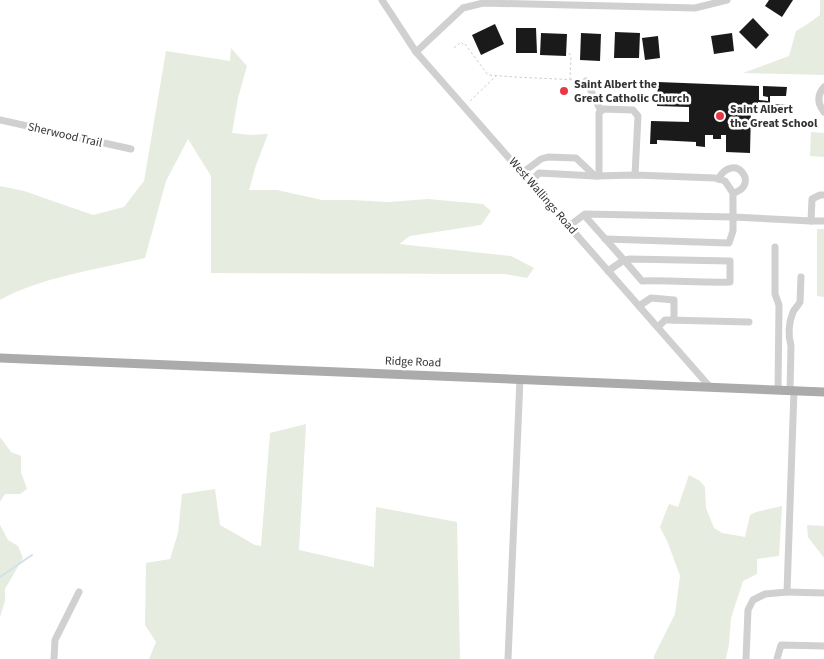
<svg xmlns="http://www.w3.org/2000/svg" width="824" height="659" font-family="'Source Sans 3',sans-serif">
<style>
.green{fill:#e6ecdf}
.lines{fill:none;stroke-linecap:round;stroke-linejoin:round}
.stream{stroke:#cfe2ee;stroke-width:2}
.building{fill:#1a1a1a}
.path{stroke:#cdcdcd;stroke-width:1;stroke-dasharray:2.5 2.5;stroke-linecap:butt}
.minor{stroke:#d0d0d0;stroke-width:7}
.major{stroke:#ababab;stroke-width:9}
.poi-dot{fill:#e63946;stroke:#fff;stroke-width:2}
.labels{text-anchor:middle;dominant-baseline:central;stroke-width:5;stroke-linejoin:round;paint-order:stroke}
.poi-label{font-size:12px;font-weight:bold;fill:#333;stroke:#fff;text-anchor:start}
.street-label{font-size:12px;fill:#333;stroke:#fff}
</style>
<rect width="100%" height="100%" fill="#fff"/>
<g class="green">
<path d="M820,0H824V75L743,73L789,56L796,31L806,25L820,15Z"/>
<path d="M231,48L247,66L238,98L232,133L251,135L268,134L256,165L249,190H277L322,200H352L389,202L428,199L483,204L491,211L481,225L410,236L399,244L511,256L534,268L527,278L505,274L211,273V176L188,139L166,181L145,258C99,269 41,277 0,300V186L24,191L93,215L124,207L144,181L166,51L230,61Z"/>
<path d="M811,132L824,133V157L810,156Z"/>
<path d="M817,229H824V297L817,296Z"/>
<path d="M306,424L299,550L374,567L376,507L457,522L460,659H149L156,642L145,625L146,563L170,559L178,533L182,494L215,489L220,525L255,545L261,546L270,433Z"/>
<path d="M0,437L11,452L21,456V472L27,489L20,494H5L0,502Z"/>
<path d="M689,475L700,481L705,487L706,508L714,528L722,533L745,537L750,515L756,512L782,506L779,556L757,559V574L743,581L731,618L729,644L726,659H654V656L675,614L680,576L668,543L660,527L669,504L678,507Z"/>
<path d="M0,525L8,540L18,546L23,558L5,589V601L0,617Z"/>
<path d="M807,525L824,526V558L808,537Z"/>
</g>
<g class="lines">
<path class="stream" d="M0,577L32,555"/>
</g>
<g class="building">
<path d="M769,0H793L782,17L765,6Z"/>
<path d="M753,18L769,35L756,49L739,32Z"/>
<path d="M495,24L504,44L481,55L472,35Z"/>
<path d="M516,28H536L537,53H516Z"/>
<path d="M615,32L640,33L639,58H614Z"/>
<path d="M541,33L567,34L566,56L540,55Z"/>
<path d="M581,33L601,34L600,61L580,60Z"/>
<path d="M732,33L734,51L714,54L711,36Z"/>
<path d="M658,36L660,58L645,60L642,38Z"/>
<path d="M658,82L759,86V100L768,101V97L763,96V86L787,87L786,96H770V103L758,102V111L751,110L750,153L726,152V135H721V139H713V135H705V147L696,146V142L657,140V144H650L651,121L689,122V107L657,106Z"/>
<path d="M769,104L788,105V111H769Z"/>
</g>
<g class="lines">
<g class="path">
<path d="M454,48L461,42L464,45L465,44L488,75L515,77L578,80"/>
<path d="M569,53L571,56L570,79"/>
<path d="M470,101L496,76"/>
</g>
<g class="minor">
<path d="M382,0L416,52L710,387"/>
<path d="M416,52L463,8L483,3L695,8L727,0"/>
<path d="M586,81L601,111"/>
<path d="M824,87C817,95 817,103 824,112"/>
<path d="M0,120L131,149"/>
<path d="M522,173L541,159L548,157L576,158L595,176L635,175L715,178L725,181L733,193V217L585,214L569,226"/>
<path d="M599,176V113L603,109L633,110L638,116L635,175"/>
<path d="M718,179C735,150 761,186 733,193"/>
<path d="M530,182L539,173L595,176"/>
<path d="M584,215L624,260L608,271"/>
<path d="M811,221L812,199L820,195H824"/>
<path d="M605,239L729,243L733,231V217L811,221H824"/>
<path d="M775,247V294L779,305L778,390"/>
<path d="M630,259L730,261V282C701,283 672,280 642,281L624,260Z"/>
<path d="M639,306L651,298L674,300V320"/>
<path d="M658,327L665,320H667L749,322"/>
<path d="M790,390L791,346C788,335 789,322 793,312C795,308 798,306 800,302L801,277"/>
<path d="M787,592L824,593"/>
<path d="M54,659L55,640L79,592"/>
<path d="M508,659L520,379"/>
<path d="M746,659L748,610L753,600L765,594L787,592L794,390"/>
<path d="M777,659L781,645L824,646"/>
</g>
<path class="major" d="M0,358L824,392"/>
</g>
<g class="poi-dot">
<circle cx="564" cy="91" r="5"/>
<circle cx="720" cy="116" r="5"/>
</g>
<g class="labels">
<g class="poi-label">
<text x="574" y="84">Saint Albert the<tspan x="574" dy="14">Great Catholic Church</tspan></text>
<text x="730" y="109">Saint Albert<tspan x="730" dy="14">the Great School</tspan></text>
</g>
<g class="street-label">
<text transform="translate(65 135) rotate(13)">Sherwood Trail</text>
<text transform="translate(543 196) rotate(49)">West Wallings Road</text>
<text transform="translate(413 362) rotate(2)">Ridge Road</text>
</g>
</g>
</svg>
